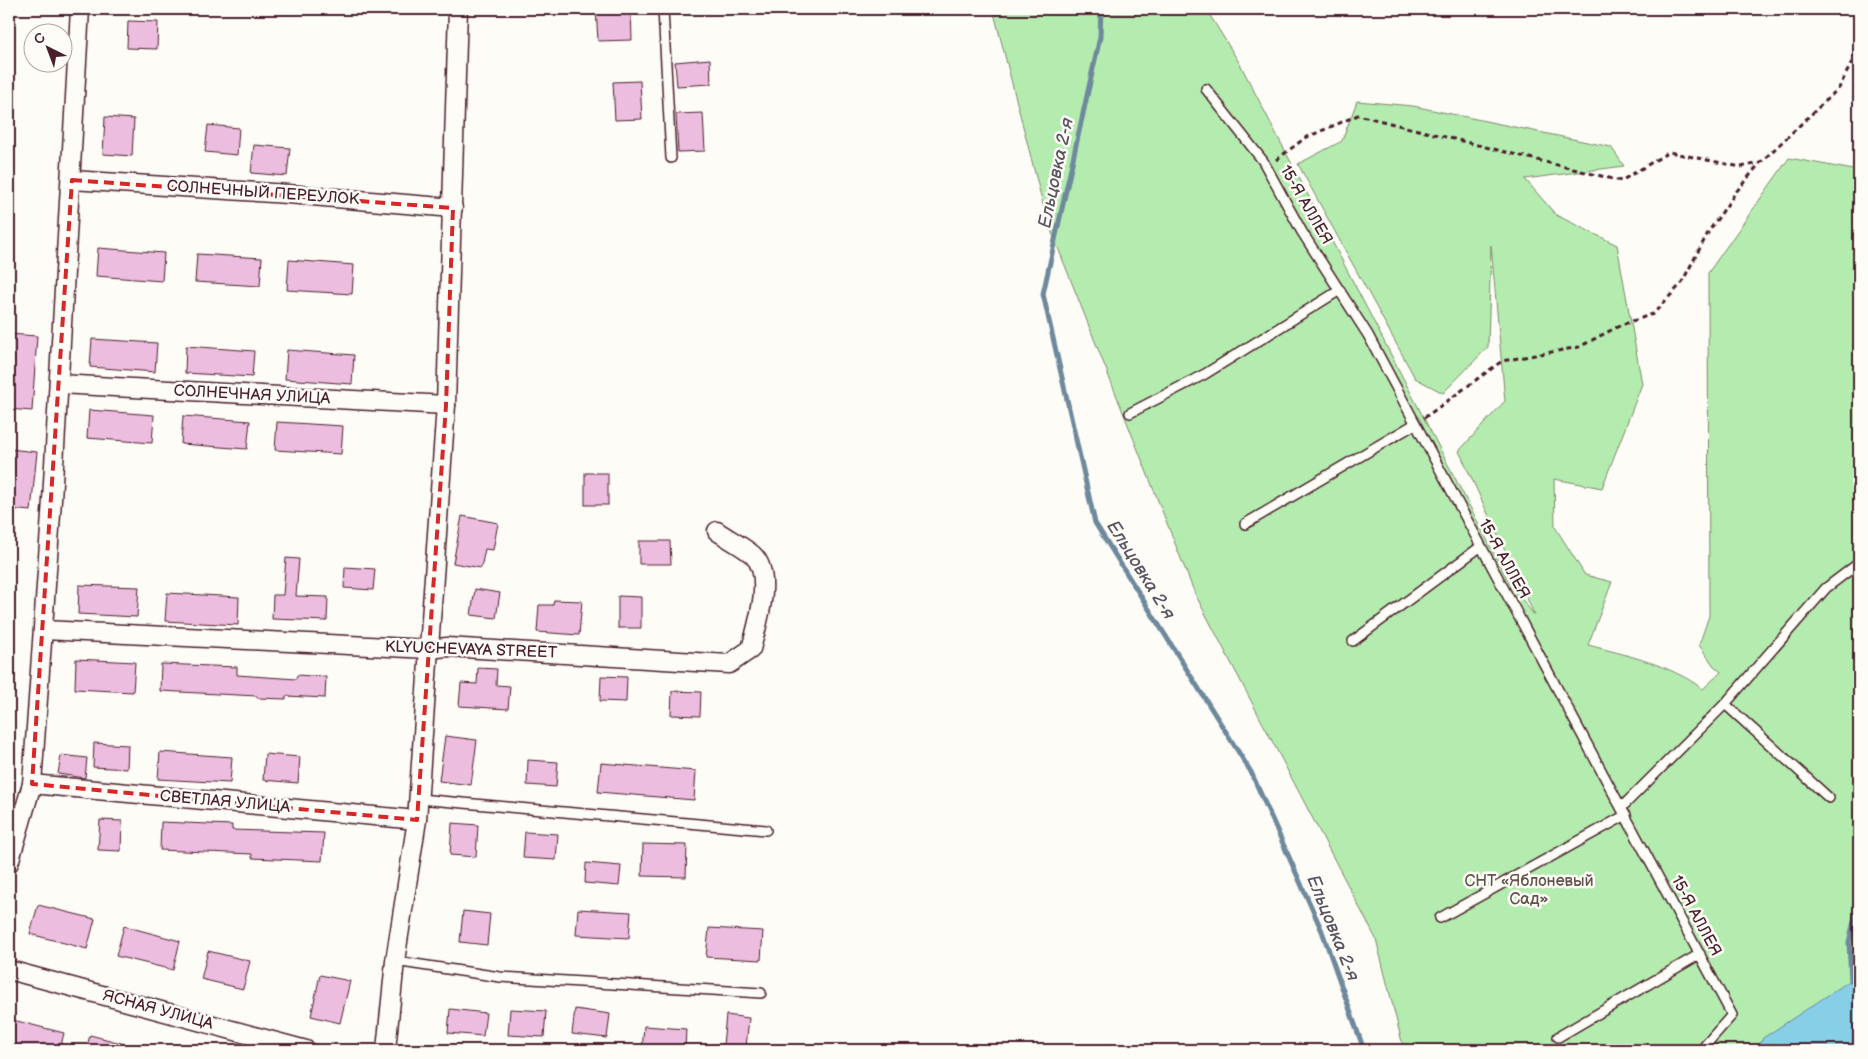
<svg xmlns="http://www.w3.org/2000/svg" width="1868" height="1059" font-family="'Balsamiq Sans',sans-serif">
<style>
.green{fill:#b4ecaf;stroke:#7f866d}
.water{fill:#86cfe7;stroke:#6e899c}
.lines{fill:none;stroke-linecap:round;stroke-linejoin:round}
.stream{stroke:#6e899c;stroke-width:5}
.building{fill:#ecbddf;stroke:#4a1f2b}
.lane-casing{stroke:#4a1f2b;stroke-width:12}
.street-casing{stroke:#4a1f2b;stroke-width:21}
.path{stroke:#4a1f2b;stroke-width:3;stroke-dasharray:5 4;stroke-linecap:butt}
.lane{stroke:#fdfcf7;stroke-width:9}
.street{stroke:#fdfcf7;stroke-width:18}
.marked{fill:none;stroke:#d62828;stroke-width:4;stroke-dasharray:10 6;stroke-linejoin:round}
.labels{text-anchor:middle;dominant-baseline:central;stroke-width:5;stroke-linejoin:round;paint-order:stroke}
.street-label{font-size:16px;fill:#4a1f2b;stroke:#fdfcf7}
.park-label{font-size:16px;fill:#64524c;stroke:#fdfcf7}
.water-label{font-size:18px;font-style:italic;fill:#5c5463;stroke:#fdfcf7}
</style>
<rect width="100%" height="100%" fill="#fdfcf7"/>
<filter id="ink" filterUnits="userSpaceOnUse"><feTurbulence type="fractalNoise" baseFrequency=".02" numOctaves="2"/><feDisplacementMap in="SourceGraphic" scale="10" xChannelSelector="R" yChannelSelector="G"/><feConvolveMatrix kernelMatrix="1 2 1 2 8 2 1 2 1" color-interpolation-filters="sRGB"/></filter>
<g filter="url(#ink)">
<path class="green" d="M993,9H1206L1240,64L1510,584L1535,616L1459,451L1505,401L1491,245L1488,347L1443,393L1415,378L1298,164L1342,141L1357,101L1413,106L1611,147L1624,166L1525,179L1556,215L1617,245L1642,384L1602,488L1554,479L1555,527L1585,575L1612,582L1588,645C1627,655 1671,665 1703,689L1721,672L1714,666L1699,645L1709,616L1708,273L1789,158L1859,171V1050H1404L1376,939L1195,594L1047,220Z"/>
<path class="water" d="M1851,980L1859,983V1050H1757L1763,1038Z"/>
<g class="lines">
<g class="stream">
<path d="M1101,9L1100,37L1043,294L1095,523L1251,772L1322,931L1364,1050"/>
<path d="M1851,980L1849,942L1859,900"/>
</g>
</g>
<g class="building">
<path d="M596,9H631L632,40L598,41Z"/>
<path d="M128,21L158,22L157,49L127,48Z"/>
<path d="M710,59L711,84L677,86L675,62Z"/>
<path d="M640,81L642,119L615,120L613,82Z"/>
<path d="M703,113L705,151L678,152L676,114Z"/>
<path d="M105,117L134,119L132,156L103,154Z"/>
<path d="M208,125L239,128L237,155L205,152Z"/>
<path d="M254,145L290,148L287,176L251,173Z"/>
<path d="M98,248L164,253L162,281L96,276Z"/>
<path d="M197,254L262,258L260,286L195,282Z"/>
<path d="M289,260L354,265L352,294L287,290Z"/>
<path d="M9,334L37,336L32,411L9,409Z"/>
<path d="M92,339L157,343L155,372L90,367Z"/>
<path d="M186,346L254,351L252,377L185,373Z"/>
<path d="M287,350L354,355L352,384L285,379Z"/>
<path d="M89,410L154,415L152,443L87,438Z"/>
<path d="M183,416L250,421L247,449L181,444Z"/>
<path d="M277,422L343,426L341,454L275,450Z"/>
<path d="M9,449L37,452L31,511L9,509Z"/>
<rect x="585" y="473" width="23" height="32"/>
<path d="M462,516L498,523L493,550L485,549L481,568L453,563Z"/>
<path d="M639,541H670L671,564H639Z"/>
<path d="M286,558L299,559L296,596L328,597L327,621L272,619L273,595H283Z"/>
<path d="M345,567L375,569L373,590L344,588Z"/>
<path d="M79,585L139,587L137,617L78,614Z"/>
<path d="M475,589L500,593L496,618L471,615Z"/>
<path d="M167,593L239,597L238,625L165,621Z"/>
<path d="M618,596L641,597V628H618Z"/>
<path d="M554,600L582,601L579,635L537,632L539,605H553Z"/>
<path d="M76,659L135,662L133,692L75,689Z"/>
<path d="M161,664L237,667V675L296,679L297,675L326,677L325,698L286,696V699L257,698V696L160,691Z"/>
<path d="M478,668L497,669L496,685L510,686L508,709L459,706L461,683L477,684Z"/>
<path d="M601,676L627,677L626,702L600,701Z"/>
<path d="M672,691L701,692L700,716L671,715Z"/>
<path d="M445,736L477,740L471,785L439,781Z"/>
<path d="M94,743L128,745L127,769L93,767Z"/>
<path d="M160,752L232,757L230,783L158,779Z"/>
<path d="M265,754L300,757L298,783L263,780Z"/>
<path d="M61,755L87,758L85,778L58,774Z"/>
<path d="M528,760L558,762L556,787L527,785Z"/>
<path d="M601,763L696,771L694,800L598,792Z"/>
<path d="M100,820L122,821L121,851L98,850Z"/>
<path d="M161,822L232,825V830L324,833L322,861L252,858V854L160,850Z"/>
<path d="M452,823L478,825L476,857L450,855Z"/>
<path d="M525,832L558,834L556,860L523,858Z"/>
<path d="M643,844L687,845L686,877L642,876Z"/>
<path d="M586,863L621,866L619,886L585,883Z"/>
<path d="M38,905L95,919L87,949L30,934Z"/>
<path d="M578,909L631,912L629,938L576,935Z"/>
<path d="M463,911L490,914L487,945L460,942Z"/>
<path d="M124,926L180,941L173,970L116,956Z"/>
<path d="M709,928L763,931L761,960L706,957Z"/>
<path d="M208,951L250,961L243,989L201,979Z"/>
<path d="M320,975L350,981L340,1023L311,1016Z"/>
<path d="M450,1009L486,1013L483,1036L448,1033Z"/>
<path d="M510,1009L546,1011L544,1037L508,1035Z"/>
<path d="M575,1009L610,1014L607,1038L572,1034Z"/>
<path d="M726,1015L749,1018L746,1047L723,1045Z"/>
<path d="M9,1019L64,1033L60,1050H9Z"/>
<path d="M644,1026L686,1029L685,1050H642Z"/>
<path d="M90,1035L133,1046L132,1050H86Z"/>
</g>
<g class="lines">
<defs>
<g id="lane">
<path d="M663,9L671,158"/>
<path d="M1206,89L1263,161L1302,232L1368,335L1732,1015L1701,1050"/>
<path d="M1130,413L1205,374L1340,290"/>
<path d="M1245,524L1415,424"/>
<path d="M1353,641L1480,547"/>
<path d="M1725,704L1829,798"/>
<path d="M419,799L766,830"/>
<path d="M1622,807L1725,704L1826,588L1859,563"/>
<path d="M1440,918L1626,815"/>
<path d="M395,961L500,977L761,993"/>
<path d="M1558,1037L1700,954"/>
</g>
<g id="street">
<path d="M72,180L288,194L453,208"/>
<path d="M59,384L446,405"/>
<path d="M44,630L429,649L447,647L729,664L751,649C757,625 774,575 753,555C743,546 728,539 717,531"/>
<path d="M32,784L417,820"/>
<path d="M9,863L32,784L52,500L80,9"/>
<path d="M9,970L306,1050"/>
<path d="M386,1050L395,961L417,820L446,405L458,9"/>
</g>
</defs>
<use href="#lane" class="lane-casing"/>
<use href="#street" class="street-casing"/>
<g class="path">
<path d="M1276,160L1305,138L1358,115L1621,181L1669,152L1741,167L1759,163"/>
<path d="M1424,418L1502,361L1579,347L1621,325L1653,314L1681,284L1709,231L1736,192L1760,163L1839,88L1859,48"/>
</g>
<use href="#lane" class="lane"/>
<use href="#street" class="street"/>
</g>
</g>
<path class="marked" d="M72,180L453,208L446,405L417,820L32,784Z"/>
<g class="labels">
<g class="street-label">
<text transform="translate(263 193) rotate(4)">СОЛНЕЧНЫЙ ПЕРЕУЛОК</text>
<text transform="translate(1306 205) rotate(60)">15-Я АЛЛЕЯ</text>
<text transform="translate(252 395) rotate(3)">СОЛНЕЧНАЯ УЛИЦА</text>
<text transform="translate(1504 559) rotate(61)">15-Я АЛЛЕЯ</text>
<text transform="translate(471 650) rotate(2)">KLYUCHEVAYA STREET</text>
<text transform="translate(225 802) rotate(5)">СВЕТЛАЯ УЛИЦА</text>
<text transform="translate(1696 916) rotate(62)">15-Я АЛЛЕЯ</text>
<text transform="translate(158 1010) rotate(15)">ЯСНАЯ УЛИЦА</text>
</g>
<g class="park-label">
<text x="1529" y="881">СНТ «Яблоневый<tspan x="1529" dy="18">Сад»</tspan></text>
</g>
<g class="water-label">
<text transform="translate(1056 173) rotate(-78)">Ельцовка 2-я</text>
<text transform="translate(1141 570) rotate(58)">Ельцовка 2-я</text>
<text transform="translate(1333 928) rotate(68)">Ельцовка 2-я</text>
</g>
</g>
<rect width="1868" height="1059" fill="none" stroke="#fdfcf7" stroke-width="30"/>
<rect x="15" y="15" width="1838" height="1029" fill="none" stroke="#4a1f2b" stroke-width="2" filter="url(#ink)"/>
<g transform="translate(48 48) rotate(318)"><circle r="24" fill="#fdfcf7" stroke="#b5a4a5"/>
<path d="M0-4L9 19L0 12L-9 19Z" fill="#4a1f2b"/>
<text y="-8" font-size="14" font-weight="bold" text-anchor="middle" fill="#4a1f2b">С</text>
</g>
</svg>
